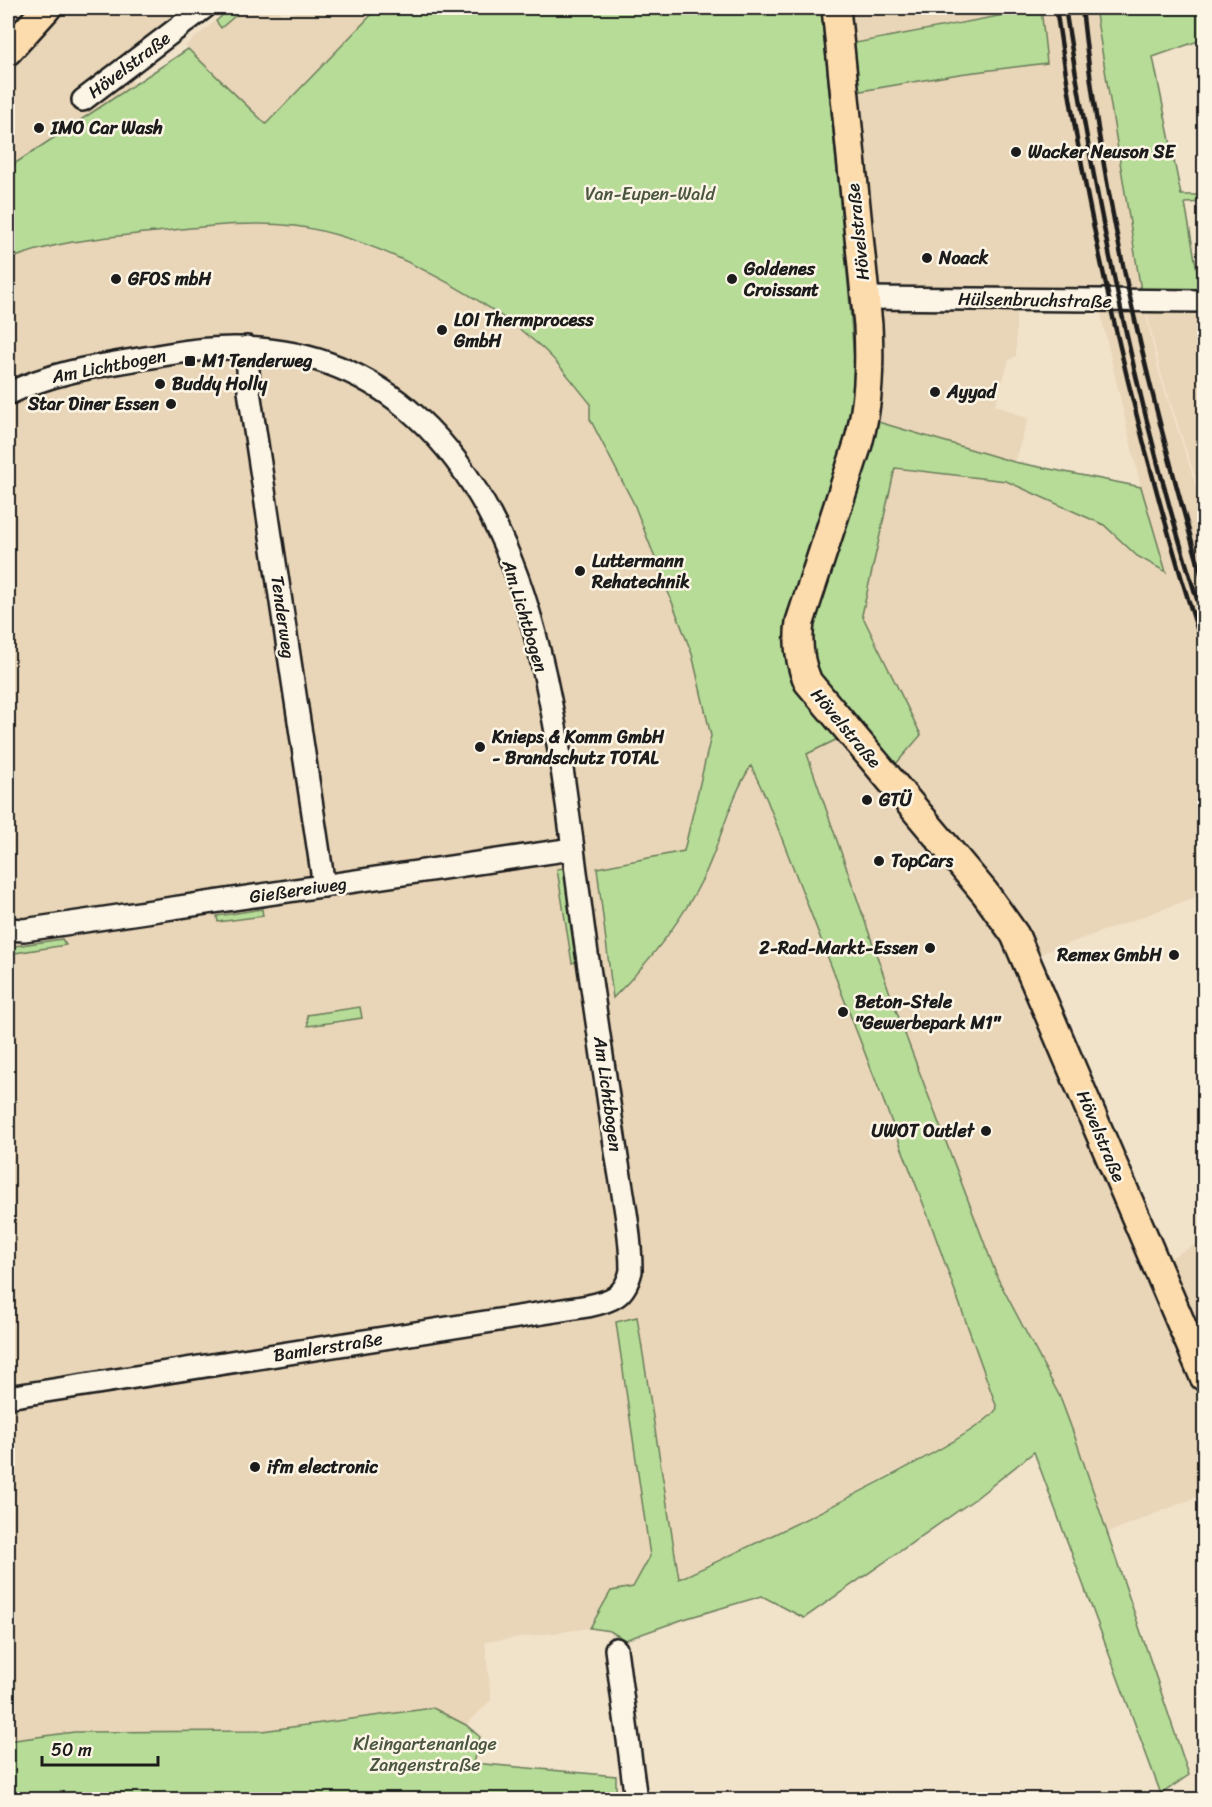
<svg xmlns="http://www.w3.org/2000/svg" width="1212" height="1807" font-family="Sriracha,sans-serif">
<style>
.built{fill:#e9d5b7}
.green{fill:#b6dc97;stroke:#697c5a;stroke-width:1.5}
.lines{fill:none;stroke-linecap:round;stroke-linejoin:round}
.minor-casing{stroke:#1c1c1c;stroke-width:26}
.major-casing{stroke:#1c1c1c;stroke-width:32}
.minor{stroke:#fcf5e5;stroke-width:21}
.major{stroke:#fcdcac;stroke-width:27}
.rail{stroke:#1c1c1c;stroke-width:4.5}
.poi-dot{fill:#1c1c1c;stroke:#fcf5e5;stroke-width:2}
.labels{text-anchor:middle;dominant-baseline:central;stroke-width:5;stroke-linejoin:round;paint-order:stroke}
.street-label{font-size:18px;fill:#1c1c1c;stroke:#fcf5e5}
.poi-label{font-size:18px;font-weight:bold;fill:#1c1c1c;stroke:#fcf5e5;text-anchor:start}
.park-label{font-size:18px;fill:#4a5641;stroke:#fcf5e5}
</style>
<rect width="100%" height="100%" fill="#f1e2ca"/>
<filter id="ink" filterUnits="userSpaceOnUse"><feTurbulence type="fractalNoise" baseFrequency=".0167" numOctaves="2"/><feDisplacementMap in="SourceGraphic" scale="12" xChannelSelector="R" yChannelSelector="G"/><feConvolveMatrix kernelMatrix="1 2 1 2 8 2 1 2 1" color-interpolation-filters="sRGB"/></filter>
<g filter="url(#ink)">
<g class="built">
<path d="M66,8H193L122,67L135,85L8,168V75Z"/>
<path d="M231,8H275L282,15H291L301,8H365L371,15L266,124L185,46Z"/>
<path d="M845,8H1037L850,44Z"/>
<path d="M1041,8H1095L1142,297L1159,373L1204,510V894L1026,959L888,773L921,735L862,615L895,467L1006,481L1104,525L1137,556L1165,571L1141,487L1097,298L868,295L849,93L959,74L1047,63Z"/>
<path d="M233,224L295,226L345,238L422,268L499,314L541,346L590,403V419L634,504L692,654L711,736L684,852L597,868L606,932V954L614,997L642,968L677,925L704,876L750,765L767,800L928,1216L997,1408L991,1418L938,1449L764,1541L679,1580L637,1317L617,1322L650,1557L633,1587L611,1592L590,1628L485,1642L491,1700L466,1725L433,1708L262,1731L74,1732L8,1741V260L34,249L92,238Z"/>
<path d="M869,302L1016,303V356L1009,360L995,405L1028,419L1014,462L868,419Z"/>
<path d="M1145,304L1204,305V504L1161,373Z"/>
<path d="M848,734L986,898L1204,1382V1494L1109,1532L1076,1440L1028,1333L998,1279L894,1005L807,754Z"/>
<path d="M1204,1240V1370L1159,1264Z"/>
</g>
<g class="green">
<path d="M231,8L243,9L221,28L216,21Z"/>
<path d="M378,8H821L849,294L855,373L854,397L844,441L791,607C774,673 796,696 848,734L807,754L894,1005L998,1279L1060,1397L1076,1440L1189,1775L1161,1794L1034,1452L975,1499L804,1618L762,1596L684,1619L625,1640L610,1631L590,1628L611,1591L633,1587L650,1556L616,1322L637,1317L679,1579C724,1559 984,1437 997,1408L928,1216L767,800L751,766C730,798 721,841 704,876C681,923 650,961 613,998L597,868L684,851L711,736L692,654L650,545L634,504L590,419V403C574,384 558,361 539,345C478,293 375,237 295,226C246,220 195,228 145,233C98,238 52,242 8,260V168L188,49L266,124Z"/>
<path d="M1041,8L1047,63L959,74L849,93L850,44Z"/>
<path d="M1095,8H1204V39L1153,57L1181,195H1204V202L1185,203L1202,299L1142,297Z"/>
<path d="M868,419L1014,462L1141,487L1166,572L1137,556L1104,525L1006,481L895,468L862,615L921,735L888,773L810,680L802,633Z"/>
<path d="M563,868L568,881L579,961L572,963L557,869Z"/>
<path d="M262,909L263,916L218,922L217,916Z"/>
<path d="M62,939L66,945L8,954V947Z"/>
<path d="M360,1007L362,1018L308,1026L307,1015Z"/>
<path d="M433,1708L466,1725L480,1737L473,1763L616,1776V1799H8V1741L74,1732L262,1731Z"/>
</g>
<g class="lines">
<defs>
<g id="minor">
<path d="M83,100L204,8"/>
<path d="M865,298L1204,301"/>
<path d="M247,347L249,391L324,886"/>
<path d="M8,394C57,369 114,364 169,354C382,317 493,460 539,650C563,747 572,849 586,947C596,1018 607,1088 617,1158C623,1195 631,1234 631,1271C625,1296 612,1301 588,1306L8,1397"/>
<path d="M8,929L24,930L572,849"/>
<path d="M616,1649L636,1800"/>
</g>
<g id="major">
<path d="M836,8L868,325C870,366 869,404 858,444L800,622C797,644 799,662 808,682L985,893L1015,935L1204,1377"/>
<path d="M8,51L47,8"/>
</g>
</defs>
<use href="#minor" class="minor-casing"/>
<use href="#major" class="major-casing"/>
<use href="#minor" class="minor"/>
<use href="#major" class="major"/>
<g class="rail">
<path d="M1056,8C1087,226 1137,441 1204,651"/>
<path d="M1065,8C1098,214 1139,421 1204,621"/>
<path d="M1082,8C1103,206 1149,394 1204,584"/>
</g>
</g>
</g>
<g class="poi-dot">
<circle cx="39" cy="128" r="6"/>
<circle cx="1016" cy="152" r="6"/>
<circle cx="927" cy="258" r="6"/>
<circle cx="116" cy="279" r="6"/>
<circle cx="732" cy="279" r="6"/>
<circle cx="442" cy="330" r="6"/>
<rect x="184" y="355" width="12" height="12" rx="3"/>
<circle cx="160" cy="384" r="6"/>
<circle cx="935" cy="392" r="6"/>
<circle cx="171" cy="404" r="6"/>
<circle cx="580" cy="571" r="6"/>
<circle cx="480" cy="747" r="6"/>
<circle cx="867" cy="800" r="6"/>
<circle cx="879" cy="861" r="6"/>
<circle cx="930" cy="948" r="6"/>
<circle cx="1174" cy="955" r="6"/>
<circle cx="843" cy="1012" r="6"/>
<circle cx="986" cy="1131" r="6"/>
<circle cx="255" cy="1467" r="6"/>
</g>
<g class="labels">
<g class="street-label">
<text transform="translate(129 65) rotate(-37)">Hövelstraße</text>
<text transform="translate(858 232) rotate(-96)">Hövelstraße</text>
<text transform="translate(1035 300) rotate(1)">Hülsenbruchstraße</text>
<text transform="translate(109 366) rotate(-11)">Am Lichtbogen</text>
<text transform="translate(525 616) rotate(73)">Am Lichtbogen</text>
<text transform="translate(283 617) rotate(82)">Tenderweg</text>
<text transform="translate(846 728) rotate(50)">Hövelstraße</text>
<text transform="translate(298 890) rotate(-8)">Gießereiweg</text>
<text transform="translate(608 1094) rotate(82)">Am Lichtbogen</text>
<text transform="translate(1101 1136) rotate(67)">Hövelstraße</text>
<text transform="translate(328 1347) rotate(-9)">Bamlerstraße</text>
</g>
<g class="poi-label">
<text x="51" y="128">IMO Car Wash</text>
<text x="1028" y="152">Wacker Neuson SE</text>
<text x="939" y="258">Noack</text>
<text x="744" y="269">Goldenes<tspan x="744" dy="21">Croissant</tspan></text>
<text x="128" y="279">GFOS mbH</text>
<text x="454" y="320">LOI Thermprocess<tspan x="454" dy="21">GmbH</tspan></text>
<text x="202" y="361">M1 Tenderweg</text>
<text x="172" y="384">Buddy Holly</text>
<text x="947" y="392">Ayyad</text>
<text x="159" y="404" text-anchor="end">Star Diner Essen</text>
<text x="592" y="561">Luttermann<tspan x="592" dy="21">Rehatechnik</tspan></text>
<text x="492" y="737">Knieps &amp; Komm GmbH<tspan x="492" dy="21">- Brandschutz TOTAL</tspan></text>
<text x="879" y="800">GTÜ</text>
<text x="891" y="861">TopCars</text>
<text x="918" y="948" text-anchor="end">2-Rad-Markt-Essen</text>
<text x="1162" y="955" text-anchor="end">Remex GmbH</text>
<text x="855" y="1002">Beton-Stele<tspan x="855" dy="21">"Gewerbepark M1"</tspan></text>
<text x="974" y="1131" text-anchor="end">UWOT Outlet</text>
<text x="267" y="1467">ifm electronic</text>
</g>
<g class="park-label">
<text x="650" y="194">Van-Eupen-Wald</text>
<text x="425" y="1744">Kleingartenanlage<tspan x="425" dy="21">Zangenstraße</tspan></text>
</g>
</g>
<rect width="1212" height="1807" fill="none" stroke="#fcf5e5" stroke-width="30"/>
<rect x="15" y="15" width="1182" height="1777" fill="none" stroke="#1c1c1c" stroke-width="2" filter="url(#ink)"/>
<path d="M42 1756v9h116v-9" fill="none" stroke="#1c1c1c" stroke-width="3"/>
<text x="51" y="1756" font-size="18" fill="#1c1c1c" stroke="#fcf5e5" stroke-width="4.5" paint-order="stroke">50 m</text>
</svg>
